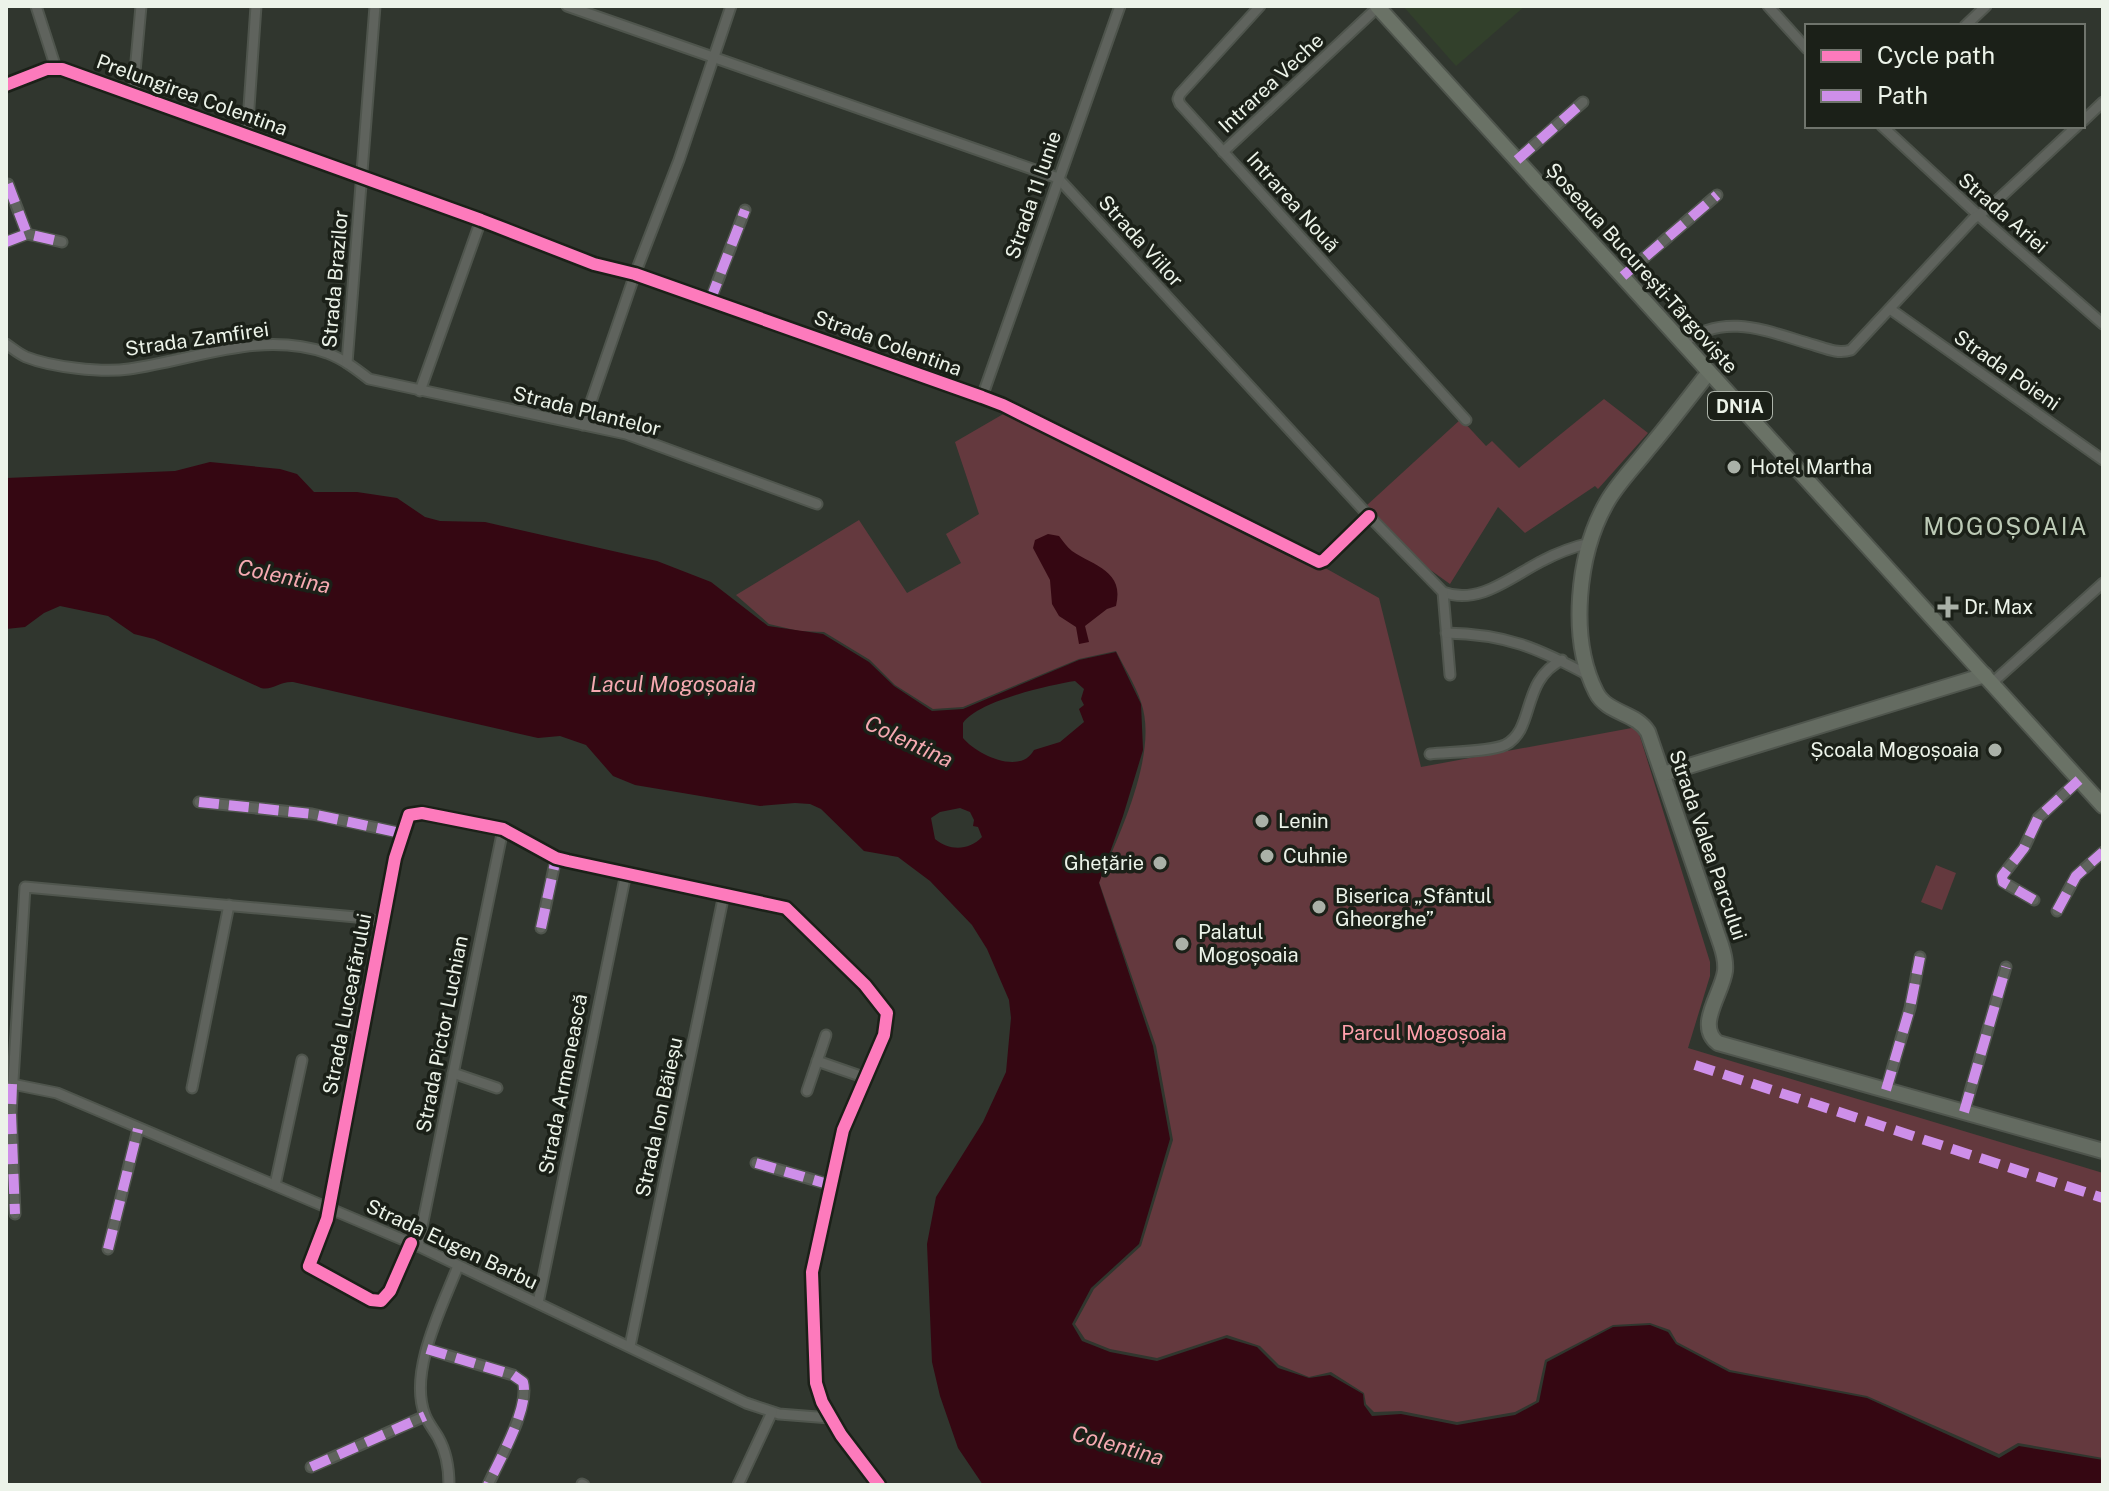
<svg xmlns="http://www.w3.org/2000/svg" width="2109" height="1491" font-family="'Public Sans',sans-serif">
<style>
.built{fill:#32402b}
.green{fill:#64393e}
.water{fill:#350712;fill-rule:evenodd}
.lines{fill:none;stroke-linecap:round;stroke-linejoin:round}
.street-casing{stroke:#4f554d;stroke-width:13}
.secondary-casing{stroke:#4f554d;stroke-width:18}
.primary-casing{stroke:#4f554d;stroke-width:18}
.street{stroke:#5f635d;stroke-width:9}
.secondary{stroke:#646b61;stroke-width:14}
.primary{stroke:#6a7266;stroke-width:14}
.quiet{stroke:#ce8fe9;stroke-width:10;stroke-dasharray:20 10;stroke-linecap:butt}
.cycleway-casing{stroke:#1b2018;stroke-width:17}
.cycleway{stroke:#fd7abc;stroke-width:12}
.poi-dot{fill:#aab1a8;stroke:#1b2018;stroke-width:3}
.labels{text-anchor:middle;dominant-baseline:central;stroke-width:7;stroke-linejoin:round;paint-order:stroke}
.shield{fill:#1b2018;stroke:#adb4aa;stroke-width:2}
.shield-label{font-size:18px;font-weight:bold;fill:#ecf3e9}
.street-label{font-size:20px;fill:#ecf3e9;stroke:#1b2018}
.poi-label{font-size:20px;fill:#ecf3e9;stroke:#1b2018;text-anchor:start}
.park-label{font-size:20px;fill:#ffa1ac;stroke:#1b2018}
.water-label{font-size:22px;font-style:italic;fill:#f5a9b1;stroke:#1b2018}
.quarter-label{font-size:24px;letter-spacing:2px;fill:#bccab6;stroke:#1b2018}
</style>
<rect width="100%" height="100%" fill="#30362e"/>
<path class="built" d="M1403,6H1525L1456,66Z"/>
<g class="green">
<path d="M1604,399L1648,433L1598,489L1595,486L1525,533L1498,507L1450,584L1429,569L1366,506L1461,419L1486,446L1492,441L1519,468Z"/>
<path d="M1005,413L1327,569L1379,598L1421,767L1637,727L1710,962V976L1688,1048L2103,1173V1458L2018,1443L1999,1454L1867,1396L1730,1370L1677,1342L1670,1330L1650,1323L1613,1325L1545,1360L1536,1401L1515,1412L1457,1422L1401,1411L1374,1412L1366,1404L1364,1393L1331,1372L1309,1377L1279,1365L1260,1346L1227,1335L1157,1358L1110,1349L1085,1339L1075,1324L1094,1289L1141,1246L1173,1140L1156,1046L1099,882C1119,835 1159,753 1141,702C1135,684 1124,667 1116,651L1079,659L963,707L933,709L895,685L870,660L824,632L799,631L769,624L736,595L859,520L907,593L961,563L946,534L979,514L955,442Z"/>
<path d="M1936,865L1956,873L1942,910L1921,902Z"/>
</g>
<g class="water">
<path d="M210,462L280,469L297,474L314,492H357L397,498L425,517L440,521L485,522L657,561L711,582L768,626L823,634L869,662L894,686L932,711L963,709L1079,660L1116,652L1141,704L1143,750L1123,816L1099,883L1153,1046L1170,1139L1139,1244L1091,1288L1072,1324L1082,1341L1110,1352L1157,1361L1226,1338L1257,1347L1278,1368L1309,1378L1330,1375L1363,1394L1364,1405L1372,1416L1401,1414L1457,1425L1515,1415L1539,1402L1547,1362L1613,1327L1650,1325L1668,1332L1676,1344L1729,1372L1867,1398L1999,1458L2019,1446L2103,1460V1485H983L958,1448L940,1396L932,1362L927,1244L936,1197L983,1122L1006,1072L1011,1018L1009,1000L987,949L972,925L930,881L898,857L864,851L821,809L810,804L795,803L760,806L635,785L613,776L586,745L560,736L538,738L293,682C280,681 272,691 261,688L154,639L134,634L108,616L60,606L44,613L25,627L6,629V478L175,471ZM1075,681L1084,689L1081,699L1084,705L1079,709L1084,722L1060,742L1034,750C1020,776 976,754 963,738V723C978,701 1049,685 1075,681ZM960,808L970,812L974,820L973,826L978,827L982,837C969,851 949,851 935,839L931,818L940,812Z"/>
<path d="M1048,534L1059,536C1063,541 1067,547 1072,551C1094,566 1125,571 1116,606L1107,609L1085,626L1089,642L1079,644L1076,627L1059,616L1052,604L1050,580L1033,548L1035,540Z"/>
</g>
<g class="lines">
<defs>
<g id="street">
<path d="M36,6L56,68"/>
<path d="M567,6L1058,178L1369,516L1443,592C1479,606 1512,576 1542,561C1557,553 1573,547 1590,543"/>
<path d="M1260,6L1180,94L1178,99L1180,104L1466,420"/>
<path d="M1768,6L1807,49"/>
<path d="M1965,26L1986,6"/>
<path d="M6,85L47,69H62L481,220L594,264L635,274L982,397L1003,405L1319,562L1324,560L1369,516"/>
<path d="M133,94L141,6"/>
<path d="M2083,121L2103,102"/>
<path d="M1882,126L1978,215L2103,324"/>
<path d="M247,136L256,6"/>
<path d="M1223,152L1378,7"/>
<path d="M1517,160L1583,102"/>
<path d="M8,184L27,234"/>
<path d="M6,242L27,234L62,242"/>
<path d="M1623,276L1717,195"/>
<path d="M710,301L745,210"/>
<path d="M1890,309L2103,460"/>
<path d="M1683,343C1726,311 1768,332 1814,345C1827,349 1838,354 1851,350L1973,219L1990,207L2077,126"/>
<path d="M6,344C12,348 19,354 26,357C51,367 102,373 129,369C195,360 260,330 327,353C343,359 356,369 369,379L626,434L817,504"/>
<path d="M347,363L375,6"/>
<path d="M420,391L481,220"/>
<path d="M982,397L1120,6"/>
<path d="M583,425L635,274L679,160L731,6"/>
<path d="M1443,592L1450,675"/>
<path d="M1446,633C1506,634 1538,648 1590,676"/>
<path d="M1992,683L2103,583"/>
<path d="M1430,754C1448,752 1490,752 1505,745C1536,729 1520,681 1562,660"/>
<path d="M199,802L312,814L401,833"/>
<path d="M2034,900L2003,882L2002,876L2024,848L2038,818L2079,780"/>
<path d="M2057,911L2076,876L2103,852"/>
<path d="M541,928L556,858"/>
<path d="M817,1061L866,1078"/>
<path d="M453,1073L497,1088"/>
<path d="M12,1084L57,1093L418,1246L746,1403L779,1414L830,1418"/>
<path d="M192,1088L229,905"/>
<path d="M1886,1090L1910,1008L1920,957"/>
<path d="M807,1091L826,1035"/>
<path d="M1964,1112L2006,967"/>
<path d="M756,1163L831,1185"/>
<path d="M275,1185L302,1060"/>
<path d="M15,1214L11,1113L25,887L356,917L383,922"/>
<path d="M411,1243L390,1291L381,1301L371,1300L309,1266L327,1219L395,858L409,815L422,813L503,829L556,858L568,861L786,908L865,985L887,1013L884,1035L843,1130L812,1272L816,1383L822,1402L841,1435L879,1485"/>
<path d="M418,1246L503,829"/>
<path d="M108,1249L138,1129"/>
<path d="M538,1303L626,873"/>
<path d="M630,1346L724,894"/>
<path d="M427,1349L513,1375L523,1382C530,1408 499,1460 488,1485"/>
<path d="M311,1467L425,1416"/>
<path d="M582,1484L584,1485"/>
<path d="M449,1485C449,1469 446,1451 438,1437C434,1430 428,1423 425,1415C408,1372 442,1307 458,1266"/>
<path d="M738,1485L772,1412"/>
</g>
<g id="secondary">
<path d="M1709,372C1689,398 1669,424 1648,449C1634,467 1618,483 1607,502C1577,554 1569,639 1596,692C1607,714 1636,712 1648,732L1721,945C1724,954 1726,962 1725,971C1722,994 1695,1026 1718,1043L2103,1151"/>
<path d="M1663,774L1985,675"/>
</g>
<path id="primary" d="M1377,6L2103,806"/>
</defs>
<use href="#street" class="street-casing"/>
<use href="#secondary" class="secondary-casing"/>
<use href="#primary" class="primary-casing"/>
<use href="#street" class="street"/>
<use href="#secondary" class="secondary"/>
<use href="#primary" class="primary"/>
<g class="quiet">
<path d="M1517,160L1583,102"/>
<path d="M8,184L27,234"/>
<path d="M6,242L27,234L62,242"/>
<path d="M1623,276L1717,195"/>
<path d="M710,301L745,210"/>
<path d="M199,802L312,814L401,833"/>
<path d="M2034,900L2003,882L2002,876L2024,848L2038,818L2079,780"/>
<path d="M2057,911L2076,876L2103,852"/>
<path d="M541,928L556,858"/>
<path d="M1695,1065L2103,1198"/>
<path d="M12,1084L11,1113L15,1214"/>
<path d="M1886,1090L1910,1008L1920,957"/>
<path d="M1964,1112L2006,967"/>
<path d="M756,1163L831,1185"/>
<path d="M108,1249L138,1129"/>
<path d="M427,1349L513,1375L523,1382C530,1408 499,1460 488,1485"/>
<path d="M311,1467L425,1416"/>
</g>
<defs>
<g id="cycleway">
<path d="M6,85L47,69H62L481,220L594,264L635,274L982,397L1003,405L1319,562L1324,560L1369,516"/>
<path d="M411,1243L390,1291L381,1301L371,1300L309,1266L327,1219L395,858L409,815L422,813L503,829L556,858L568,861L786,908L865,985L887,1013L884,1035L843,1130L812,1272L816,1383L822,1402L841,1435L879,1485"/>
</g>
</defs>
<use href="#cycleway" class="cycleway-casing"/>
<use href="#cycleway" class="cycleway"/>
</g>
<g class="poi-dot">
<circle cx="1734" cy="467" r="8"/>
<path d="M1944 595h8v8h8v8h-8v8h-8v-8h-8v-8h8z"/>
<circle cx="1995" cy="750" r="8"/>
<circle cx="1262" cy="821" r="8"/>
<circle cx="1267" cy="856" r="8"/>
<circle cx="1160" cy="863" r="8"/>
<circle cx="1319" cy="907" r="8"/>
<circle cx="1182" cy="944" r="8"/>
</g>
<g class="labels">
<rect class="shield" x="1708" y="392" width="64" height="28" rx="6"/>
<g class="shield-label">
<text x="1740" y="406">DN1A</text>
</g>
<g class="street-label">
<text transform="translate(1271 83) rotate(-43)">Intrarea Veche</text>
<text transform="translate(192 95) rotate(20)">Prelungirea Colentina</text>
<text transform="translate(1033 195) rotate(-71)">Strada 11 Iunie</text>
<text transform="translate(1293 202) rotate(48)">Intrarea Nouă</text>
<text transform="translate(2003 213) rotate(41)">Strada Ariei</text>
<text transform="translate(1141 241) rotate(48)">Strada Viilor</text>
<text transform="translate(1642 268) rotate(48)">Șoseaua București-Târgoviște</text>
<text transform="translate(335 279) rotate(-85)">Strada Brazilor</text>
<text transform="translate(197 339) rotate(-8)">Strada Zamfirei</text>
<text transform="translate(888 343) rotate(20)">Strada Colentina</text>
<text transform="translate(2007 370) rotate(35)">Strada Poieni</text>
<text transform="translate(587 411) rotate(14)">Strada Plantelor</text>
<text transform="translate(1708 845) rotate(71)">Strada Valea Parcului</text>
<text transform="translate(347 1004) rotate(-79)">Strada Luceafărului</text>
<text transform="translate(442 1034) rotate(-79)">Strada Pictor Luchian</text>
<text transform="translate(563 1084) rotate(-79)">Strada Armenească</text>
<text transform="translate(659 1117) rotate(-78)">Strada Ion Băieșu</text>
<text transform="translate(452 1244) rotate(25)">Strada Eugen Barbu</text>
</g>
<g class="poi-label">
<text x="1750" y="467">Hotel Martha</text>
<text x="1964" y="607">Dr. Max</text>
<text x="1979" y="750" text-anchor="end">Școala Mogoșoaia</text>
<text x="1278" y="821">Lenin</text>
<text x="1283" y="856">Cuhnie</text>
<text x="1144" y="863" text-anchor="end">Ghețărie</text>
<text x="1335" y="896">Biserica „Sfântul<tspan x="1335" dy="23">Gheorghe”</tspan></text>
<text x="1198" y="932">Palatul<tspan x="1198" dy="23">Mogoșoaia</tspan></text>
</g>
<g class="park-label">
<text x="1424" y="1033">Parcul Mogoșoaia</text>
</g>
<g class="water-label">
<text transform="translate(284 576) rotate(12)">Colentina</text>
<text x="673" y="684">Lacul Mogoșoaia</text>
<text transform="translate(909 741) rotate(25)">Colentina</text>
<text transform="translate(1118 1445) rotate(16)">Colentina</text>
</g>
<g class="quarter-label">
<text x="2006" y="526">MOGOȘOAIA</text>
</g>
</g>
<rect width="2109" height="1491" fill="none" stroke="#ecf3e9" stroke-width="16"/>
<rect x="1805" y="24" width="280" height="104" fill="#1b2018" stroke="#6f746c" stroke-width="2"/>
<rect x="1821" y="50" width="40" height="12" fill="#fd7abc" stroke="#6f746c" stroke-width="2"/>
<text x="1877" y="64" font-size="24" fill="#ecf3e9">Cycle path</text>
<rect x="1821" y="90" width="40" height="12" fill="#ce8fe9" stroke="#6f746c" stroke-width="2"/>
<text x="1877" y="104" font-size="24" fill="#ecf3e9">Path</text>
</svg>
